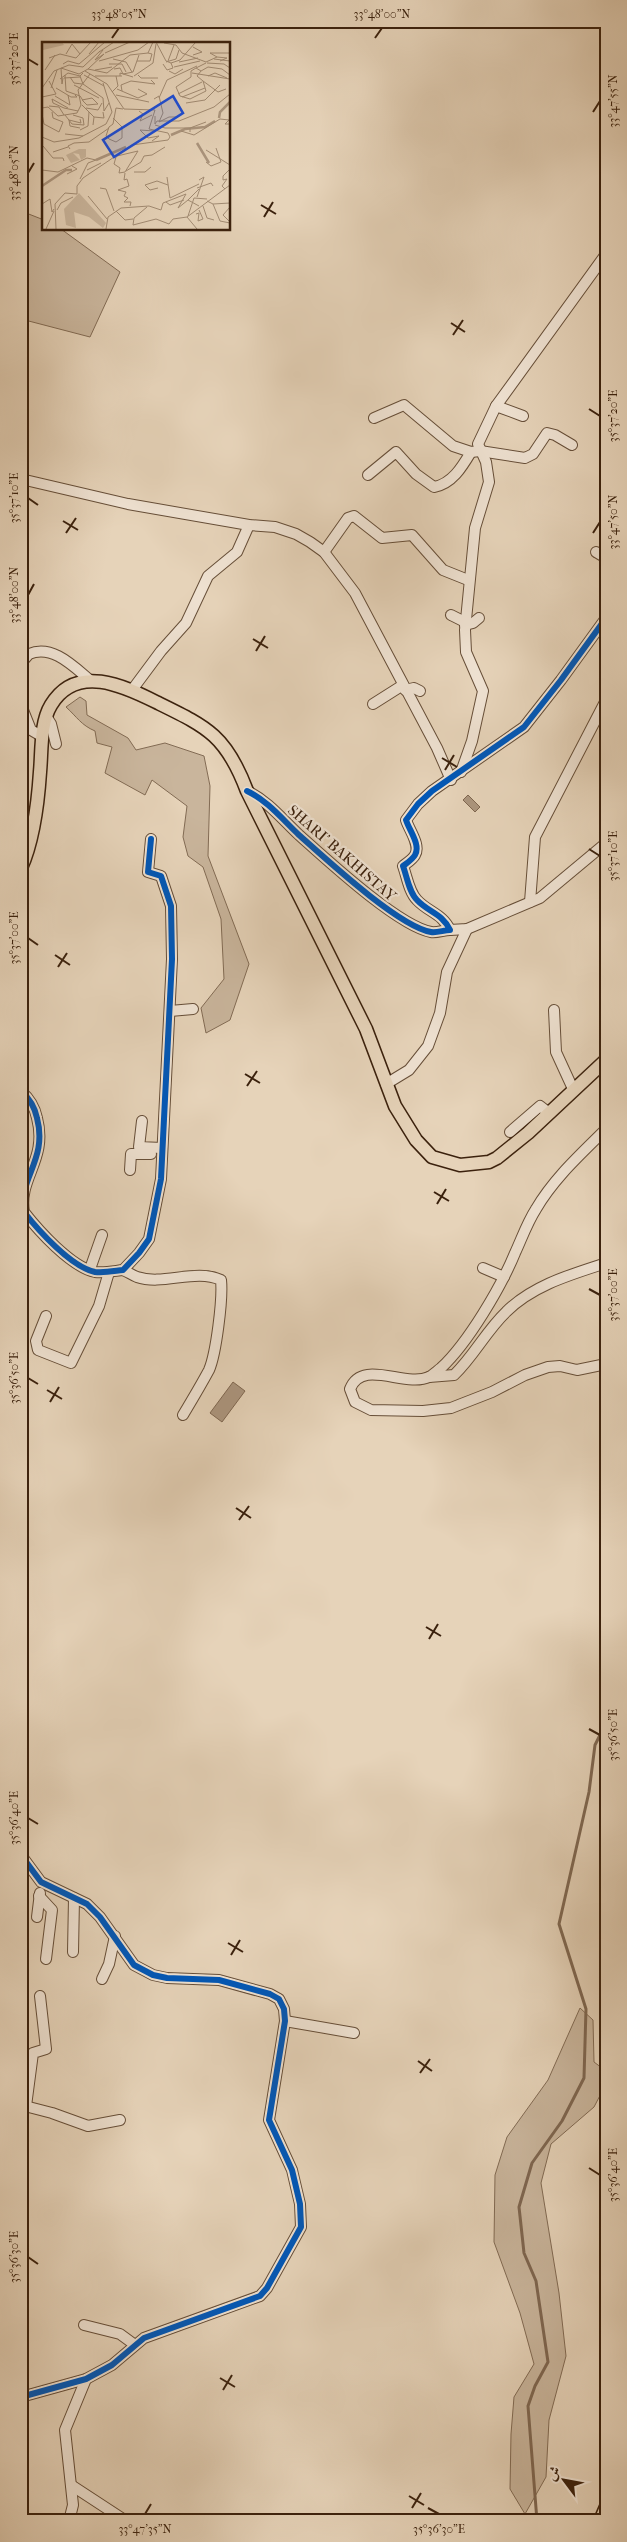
<svg xmlns="http://www.w3.org/2000/svg" width="627" height="2542" font-family="'IM FELL French Canon',Amiri,serif">
<style>
.green{fill:#c9b59c;stroke:#826b54}
.water{fill:#ac967f;stroke:#7f6751}
.lines{fill:none;stroke-linecap:round;stroke-linejoin:round}
.stream{stroke:#7f6751;stroke-width:3}
.minor-casing{stroke:#664e38;stroke-width:12}
.major-casing{stroke:#3b210d;stroke-width:15}
.minor{stroke:#efe2d2;stroke-width:10}
.major{stroke:#e6d3b9;stroke-width:12}
.cycleway-casing{stroke:#efe2d2;stroke-width:9}
.cycleway{stroke:#0057b8;stroke-width:6}
.ticks{fill:none;stroke:#3b210d;stroke-width:2}
.labels{text-anchor:middle;dominant-baseline:central;stroke-width:4.5;stroke-linejoin:round;paint-order:stroke}
.street-label{font-size:15px;fill:#3b210d;stroke:#efe2d2}
.inset-river{fill:none;stroke:#ac967f;stroke-width:2.5}
.inset-road{fill:none;stroke:#a28c74;stroke-width:1}
.view{fill:#1d4ed8;fill-opacity:0.15;stroke:#1d4ed8;stroke-width:2.5}
.inset-edge{fill:none;stroke:#3b210d;stroke-width:2.5}
.neatline{fill:none;stroke:#3b210d;stroke-width:2}
.ticks-label{font-size:12px;text-anchor:middle;fill:#3b210d}
</style>
<rect width="100%" height="100%" fill="#e6d3b9"/>
<filter id="stains"><feTurbulence type="fractalNoise" baseFrequency=".004" numOctaves="4"/><feColorMatrix values="0 0 0 0 .2 0 0 0 0 .09 0 0 0 0 .02 0 0 0 .5 -.17"/></filter>
<radialGradient id="worn" r=".72"><stop offset=".6" stop-color="#630" stop-opacity="0"/><stop offset="1" stop-color="#630" stop-opacity=".3"/></radialGradient>
<g class="green">
<path d="M21,211L44,220V229H61L120,272L90,337L21,319Z"/>
<path d="M80,697L86,701L87,715L128,738L136,750L165,743L204,756L210,786L208,856L249,964L230,1020L206,1033L201,1008L224,979L221,919L203,867L188,856L183,837L187,806L152,780L145,795L105,773L112,747L97,743L95,731C81,725 77,717 66,707Z"/>
<path d="M580,2008L593,2020L594,2062L606,2071V2084L594,2107L551,2144L541,2183L559,2293L566,2356L549,2420L546,2477L525,2514L510,2489L511,2434L514,2397L534,2364L520,2313L494,2242L495,2175L507,2137L548,2080Z"/>
</g>
<g class="water">
<path d="M468,795L480,807L475,812L463,800Z"/>
<path d="M233,1382L245,1391L222,1422L210,1413Z"/>
</g>
<g class="lines">
<path class="stream" d="M537,2521L528,2406L535,2386L548,2362L536,2281L524,2253L519,2207L532,2163L562,2121L584,2078L586,2009L559,1924L589,1792L595,1745L606,1723"/>
<defs>
<g id="minor">
<path d="M496,406L523,416"/>
<path d="M374,418L404,405L453,446L471,452L480,451L525,458L533,454L547,433L555,435L572,445"/>
<path d="M368,475L396,452L416,474L434,487C452,484 462,467 471,452"/>
<path d="M21,479L128,504L249,525L275,527L296,534L310,542L324,552L355,593L437,748L451,780"/>
<path d="M324,552L348,518L354,516L382,538L412,535L443,570L468,580"/>
<path d="M596,552L606,558"/>
<path d="M451,615L465,622"/>
<path d="M465,625L473,623L479,618"/>
<path d="M21,663L29,654C53,644 74,667 91,681"/>
<path d="M132,690L161,651L186,623L208,576L237,552L249,525"/>
<path d="M405,690L414,688L420,691"/>
<path d="M373,704L403,685"/>
<path d="M21,705L31,730L43,737"/>
<path d="M46,716L51,724L56,744"/>
<path d="M461,772L472,741L483,691L466,652L465,630L475,528L489,482L486,462L478,444L496,406L606,254"/>
<path d="M247,791C268,801 282,819 299,835C326,859 398,926 431,932C437,933 444,930 450,930C443,914 428,912 417,900C409,892 407,877 403,866C407,863 413,859 415,855C421,845 409,830 406,820L418,804L432,791L524,727L561,680L606,618"/>
<path d="M530,902L535,837L606,700"/>
<path d="M450,930L467,929L540,898L606,843"/>
<path d="M21,944L23,946"/>
<path d="M554,1010L556,1052L573,1089"/>
<path d="M170,1011L193,1009"/>
<path d="M386,1084L409,1070L428,1046L440,1013L447,972L467,929"/>
<path d="M21,1091C29,1098 35,1108 37,1118C48,1160 18,1178 24,1212C38,1230 71,1267 95,1272C105,1273 114,1271 123,1270L139,1253L149,1239L161,1179L172,959L171,906L161,876L148,872L151,839"/>
<path d="M142,1121L139,1147L162,1148"/>
<path d="M606,1129C581,1154 554,1178 536,1209C527,1223 522,1238 515,1253C501,1287 468,1343 441,1368C438,1370 433,1375 429,1377C405,1388 362,1358 350,1389L355,1402L371,1410L423,1411L451,1408L492,1392L525,1375L548,1367L560,1366L577,1370L606,1364"/>
<path d="M510,1132L540,1106L549,1113"/>
<path d="M130,1170L131,1154H151"/>
<path d="M483,1268L504,1277"/>
<path d="M90,1269L102,1235"/>
<path d="M123,1270C128,1272 132,1275 137,1277C164,1286 195,1268 221,1280C223,1299 216,1354 209,1370C201,1385 192,1400 183,1415"/>
<path d="M46,1316L36,1341L38,1350L71,1363L99,1306L109,1272"/>
<path d="M429,1377L454,1375C474,1356 486,1331 506,1312C532,1286 569,1275 603,1264"/>
<path d="M21,1855L41,1882L87,1904L100,1917L134,1965L153,1975L167,1978L219,1980L270,1994L279,1999L284,2009L285,2021L269,2120L292,2170L300,2204L301,2227L267,2288L260,2296L144,2338L112,2365L86,2379L21,2397"/>
<path d="M39,1896L52,1910L46,1959"/>
<path d="M37,1917L40,1893"/>
<path d="M73,1952L74,1898"/>
<path d="M102,1979L109,1964L115,1936"/>
<path d="M285,2021L354,2033"/>
<path d="M21,2105L52,2113L88,2126L120,2120"/>
<path d="M26,2106L33,2053L46,2049L40,1996"/>
<path d="M84,2325L120,2334L135,2345"/>
<path d="M71,2485L126,2521"/>
<path d="M69,2521L73,2505L65,2430L86,2379"/>
</g>
<g id="major">
<path d="M21,868C34,839 38,803 40,772C42,751 40,723 51,705C76,663 124,686 156,702C207,727 226,735 247,791L366,1029L395,1106L416,1140L432,1157L460,1165L489,1162L497,1158L528,1133L606,1060"/>
<path d="M600,2521L606,2507"/>
</g>
</defs>
<use href="#minor" class="minor-casing"/>
<use href="#major" class="major-casing"/>
<use href="#minor" class="minor"/>
<use href="#major" class="major"/>
<defs>
<g id="cycleway">
<path d="M247,791C268,801 282,819 299,835C326,859 398,926 431,932C437,933 444,930 450,930C443,914 428,912 417,900C409,892 407,877 403,866C407,863 413,859 415,855C421,845 409,830 406,820L418,804L432,791L524,727L561,680L606,618"/>
<path d="M21,1091C29,1098 35,1108 37,1118C48,1160 18,1178 24,1212C38,1230 71,1267 95,1272C105,1273 114,1271 123,1270L139,1253L149,1239L161,1179L172,959L171,906L161,876L148,872L151,839"/>
<path d="M21,1855L41,1882L87,1904L100,1917L134,1965L153,1975L167,1978L219,1980L270,1994L279,1999L284,2009L285,2021L269,2120L292,2170L300,2204L301,2227L267,2288L260,2296L144,2338L112,2365L86,2379L21,2397"/>
</g>
</defs>
<use href="#cycleway" class="cycleway-casing"/>
<use href="#cycleway" class="cycleway"/>
</g>
<path class="ticks" d="M112,38L119,28M375,38L382,28M28,59L38,65M593,112L600,101M28,173L34,163M261,205L276,214M264,217L273,202M451,323L465,332M453,335L463,320M589,409L600,416M28,498L38,505M63,521L78,530M66,533L76,518M593,533L600,522M28,595L34,584M253,639L268,648M256,651L265,636M442,758L457,767M445,770L454,755M589,849L600,856M28,938L38,945M55,955L70,965M58,967L67,953M245,1074L260,1083M247,1086L257,1071M434,1192L449,1201M437,1204L446,1189M589,1289L600,1295M28,1378L38,1384M47,1390L62,1399M50,1402L59,1387M236,1508L251,1518M239,1520L249,1506M426,1627L441,1636M429,1639L438,1624M589,1729L600,1735M28,1818L38,1824M228,1943L243,1952M231,1955L240,1940M418,2061L432,2071M420,2073L430,2059M589,2168L600,2175M28,2257L38,2264M220,2378L235,2387M223,2390L232,2375M409,2496L424,2505M412,2508L421,2493M428,2508L439,2514M145,2514L151,2504"/>
<g class="labels">
<g class="street-label">
<text transform="translate(342 853) rotate(41)">SHARI' BAKHISTAY</text>
</g>
</g>
<g transform="translate(42 42)">
<rect width="188" height="188" fill="#e6d3b9"/>
<path d="M0,0H20L22,3L1,8ZM37,107H44V115L39,118L37,112L31,111L38,118L29,121L24,113ZM37,151L64,181L61,186L47,175L32,170L34,186L24,183L22,167Z" fill="#c9b59c"/>
<path class="inset-river" d="M177,76L178,70L188,60M129,93L143,87L163,85L173,79M155,101L167,121M54,118L84,105M0,144L24,128H30"/>
<path class="inset-road" d="M114,0L124,19L129,21L138,18L153,1M122,1L134,3L140,11L164,20M57,10L72,0M63,11L88,0M24,12L30,2L38,12M47,12L57,0M151,13L160,10L151,5M175,15L185,16L178,19M7,16L18,12L34,16L49,0M71,17L84,20L90,30M172,17L188,19M57,19L96,8L107,0M95,19H108L110,12L106,11M126,19L132,3M124,20L134,17L137,8M137,20L156,16M164,20L175,15L168,11H188M164,21L154,26L159,29L166,25L180,27L188,33M165,21L182,22L188,26M21,22L26,19L37,22L63,0M67,22H80L84,30M121,22L125,28L131,26L129,21M132,25L158,19M19,26L20,42L21,36M19,26L37,32L46,27L65,31L88,13L106,11L111,0M154,26L149,29V35L134,45L138,54L148,57L164,49L161,39L155,34L159,29M46,27L62,12L53,18L61,8M72,27L78,26L81,32L91,30L97,13M3,28L13,13M53,28L70,25M127,29L133,32L141,27M150,31L188,37M23,33L24,49L38,54L40,57L41,59L45,63L56,62L50,56L40,58M42,33L62,44M96,33L99,36H116M38,34L41,42L61,56L62,69L67,61M53,34H80M78,34V31L91,35M92,34L111,21L114,2M166,34L173,31L185,36M28,35L32,41L40,42M22,36L38,35M18,37L26,31L38,34L41,31M161,39L176,50L184,47M32,43L57,56M0,46L12,29L27,23L41,25L58,9M9,46L15,28M14,46L29,55H35L33,53M75,47L96,56L105,52L96,47M80,49L79,43L89,39L113,42L109,38M70,50L76,44L74,34M136,52L160,40M74,53L107,60M13,54L28,63L26,53M0,55L14,52L7,39M140,55L163,46M117,56L125,38L155,24M10,57L11,61L22,66L36,69M10,57L26,66M112,57L117,54L121,71L117,80M144,61L163,58L178,43M40,63L52,75L51,83M7,64L17,65L22,73M0,66L6,65L16,74L35,71L39,63L36,48L48,32M44,66L56,68L60,61M97,69L101,72L98,79L110,73M0,72L2,82L17,90L21,80L11,76L10,70M23,73L30,82L42,83L41,76L31,73M113,74V82L115,79H137L172,65L188,52M52,75L62,76L61,70M27,78L28,84L38,86M27,78L39,81L38,77M117,80L127,75H136M113,83L123,86H148V90M67,85L64,94L67,97L74,100L80,96V85L71,76M67,85L71,82L74,66L81,67M148,86L164,80M38,88L46,84L47,70M139,89L152,93L178,77L187,78L183,82H187M23,92L41,94M0,95L12,100L37,96L64,82L70,70L61,41M110,99L117,94L106,96L98,88L112,89M1,104L11,116H21L22,119M28,107L26,104L32,101L47,100L67,86M164,108L188,123M11,110L26,105M75,114L96,109L83,130M74,115L72,122L78,126L77,131L83,130M164,120L169,124L179,120L174,106M0,128L16,130L45,116L54,118L46,121L38,137M45,128L59,121M84,129L99,120L102,114L110,113L123,105M92,130H103L109,125M83,131L82,138L85,137L87,144L76,148L84,150L82,154L86,156L82,160H89L88,164M25,132L35,127L30,124M125,135L128,156L157,142M58,146L64,147L72,169M116,146L108,148L103,143L115,139L126,143M155,146L169,141L171,144M183,147L180,144L185,137L181,138V134L188,127M46,154L65,177M155,155L162,135L157,138M146,158L157,147M165,159L171,162L188,161M124,160L128,163L142,158M0,162L8,157L10,170L12,167M171,162L178,179L188,181M161,164L165,176L172,178M105,165L92,176L91,183L114,177L127,182L131,177L145,175M188,165L181,173L188,180M15,168L19,161L31,155M74,169L83,178L91,177M154,172L157,171L156,179L161,177L157,168M146,174L152,156L165,157M4,187L12,169M14,187L13,162L23,151L35,152V144L41,136L90,103L126,98L128,95L126,91L107,87L113,68L82,67L65,42L43,29M64,187L66,175L79,166L107,164L119,168L121,161L144,152L136,166L146,158L157,164M155,187L145,175L188,143"/>
<path class="view" d="M131,54L141,71L72,115L61,98Z"/>
<rect width="188" height="188" class="inset-edge"/>
</g>
<rect width="627" height="2542" fill="none" stroke="#e6d3b9" stroke-width="55"/>
<g transform="translate(564 2480) rotate(302)" stroke="#efe2d2" stroke-width="4" paint-order="stroke">
<path d="M0-4L9 19L0 12L-9 19Z" fill="#3b210d"/>
<text y="-8" font-size="14" font-weight="bold" text-anchor="middle" fill="#3b210d">ش</text>
</g>
<rect x="28" y="28" width="572" height="2486" class="neatline"/>
<g class="ticks-label">
<text x="119" y="18">33°48'05"N</text>
<text x="382" y="18">33°48'00"N</text>
<text transform="translate(14 59) rotate(-90)" y="4">35°37'20"E</text>
<text transform="translate(613 101) rotate(-90)" y="4">33°47'55"N</text>
<text transform="translate(14 173) rotate(-90)" y="4">33°48'05"N</text>
<text transform="translate(613 416) rotate(-90)" y="4">35°37'20"E</text>
<text transform="translate(14 498) rotate(-90)" y="4">35°37'10"E</text>
<text transform="translate(613 522) rotate(-90)" y="4">33°47'50"N</text>
<text transform="translate(14 595) rotate(-90)" y="4">33°48'00"N</text>
<text transform="translate(613 856) rotate(-90)" y="4">35°37'10"E</text>
<text transform="translate(14 938) rotate(-90)" y="4">35°37'00"E</text>
<text transform="translate(613 1295) rotate(-90)" y="4">35°37'00"E</text>
<text transform="translate(14 1378) rotate(-90)" y="4">35°36'50"E</text>
<text transform="translate(613 1735) rotate(-90)" y="4">35°36'50"E</text>
<text transform="translate(14 1818) rotate(-90)" y="4">35°36'40"E</text>
<text transform="translate(613 2175) rotate(-90)" y="4">35°36'40"E</text>
<text transform="translate(14 2257) rotate(-90)" y="4">35°36'30"E</text>
<text x="145" y="2533">33°47'35"N</text>
<text x="439" y="2533">35°36'30"E</text>
</g>
<rect width="100%" height="100%" filter="url(#stains)"/>
<rect width="100%" height="100%" fill="url(#worn)"/>
</svg>
